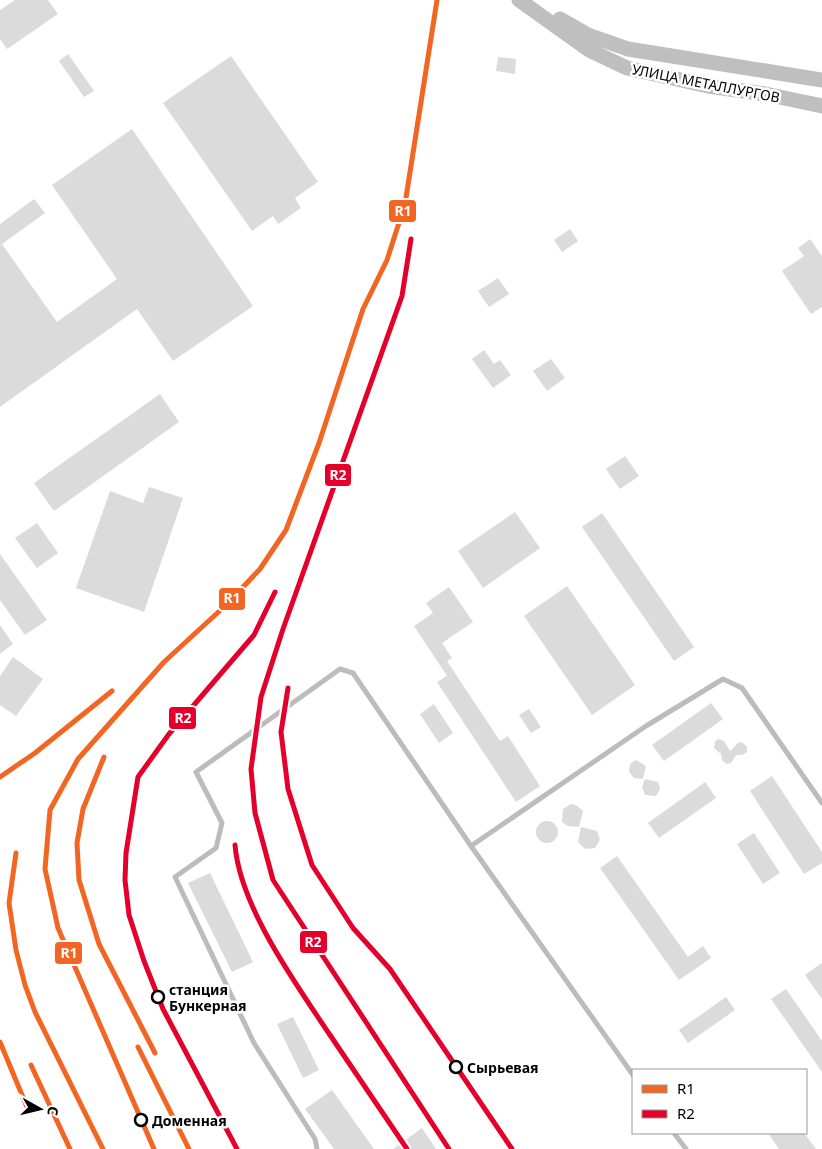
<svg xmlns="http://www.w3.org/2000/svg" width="822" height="1149" font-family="'Noto Sans',sans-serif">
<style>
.building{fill:#dbdbdb}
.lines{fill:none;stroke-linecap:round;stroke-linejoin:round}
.lane{stroke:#bcbcbc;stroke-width:5}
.secondary{stroke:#bfbfbf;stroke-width:15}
.rail-1-casing{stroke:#fff;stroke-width:9}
.rail-2-casing{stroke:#fff;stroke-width:9}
.rail-1{stroke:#f26522;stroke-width:5}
.rail-2{stroke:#e4002b;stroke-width:5}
.stop-dot{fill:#fff;stroke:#000;stroke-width:2.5}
.labels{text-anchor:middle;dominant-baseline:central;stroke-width:5;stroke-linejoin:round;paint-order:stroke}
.street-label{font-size:14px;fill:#000;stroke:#fff}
.stop-label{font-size:14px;font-weight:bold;fill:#000;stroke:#fff;text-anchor:start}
.line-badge{stroke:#fff;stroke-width:2}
.badge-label{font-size:14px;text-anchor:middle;font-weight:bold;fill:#fff}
</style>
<rect width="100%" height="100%" fill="#fff"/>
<g class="building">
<path d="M15,0H48L58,14L7,49L0,39V10Z"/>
<path d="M68,54L94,91L84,97L59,61Z"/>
<path d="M231,56L318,182L295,198L301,208L278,224L273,216L252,231L163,103Z"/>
<path d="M498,57L516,59L515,74L496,71Z"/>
<path d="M132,129L253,306L173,361L137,309L0,407V224L34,199L45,213L2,244L57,322L117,279L52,185Z"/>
<path d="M570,229L578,241L562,252L554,240Z"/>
<path d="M810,239L822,256V307L811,314L782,271L804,256L798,248Z"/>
<path d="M498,278L509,294L489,307L478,291Z"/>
<path d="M484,350L494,364L500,360L511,375L493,388L472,359Z"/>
<path d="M551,359L565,378L547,391L533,371Z"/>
<path d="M160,394L179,422L54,511L34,483Z"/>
<path d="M625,456L639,476L620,489L606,469Z"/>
<path d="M149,487L183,498L144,612L76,588L110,491L143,503Z"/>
<path d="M515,512L540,548L483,588L458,551Z"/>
<path d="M602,513L694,647L674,661L582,527Z"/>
<path d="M37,523L58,553L37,568L15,538Z"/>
<path d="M0,554L47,620L25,635L0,600Z"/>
<path d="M567,586L635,685L592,715L524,616Z"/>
<path d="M449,587L473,622L442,643L452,658L447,661L500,741L508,736L540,786L516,802L437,682L447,676L414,626L433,613L426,603Z"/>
<path d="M0,625L13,644L0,654Z"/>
<path d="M13,657L43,679L16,716L0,705V676Z"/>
<path d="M711,703L723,719L664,761L652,745Z"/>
<path d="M434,704L453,733L439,743L420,714Z"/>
<path d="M529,709L541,727L531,733L519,715Z"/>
<path d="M719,739L724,741L730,751L739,742L743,743L747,747V752L742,755H736L731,763L726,764L722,760L721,754L714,748L715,741Z"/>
<path d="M636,760L646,766L643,779L634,778L629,772L630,764Z"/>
<path d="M772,776L822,852V863L804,874L750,791Z"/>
<path d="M645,779L658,782L660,789L656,796L645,795L642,787Z"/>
<path d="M705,782L716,798L659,838L648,823Z"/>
<path d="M571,804L576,805L583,811L579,827L568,826L562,822L563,809Z"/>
<circle cx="547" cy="832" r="11"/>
<path d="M581,827L597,831L600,840L595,848L585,849L578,842Z"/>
<path d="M754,833L780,873L763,884L737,844Z"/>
<path d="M617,856L688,957L703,946L711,958L679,980L600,868Z"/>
<path d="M210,873L253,962L232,972L188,883Z"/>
<path d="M822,963V999L805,975Z"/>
<path d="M786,989L822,1041V1072L771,999Z"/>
<path d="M726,997L735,1010L688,1043L679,1030Z"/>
<path d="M293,1017L319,1070L303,1078L277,1024Z"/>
<path d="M332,1090L374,1149H334L305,1109Z"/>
<path d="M422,1128L436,1149H393Z"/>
<path d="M768,1133H804L816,1149H779Z"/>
</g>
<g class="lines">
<g class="lane">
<path d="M471,846L633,1075"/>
<path d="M674,1133L686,1149"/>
<path d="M317,1149L315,1139L254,1043L175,877L216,848L222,823L196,772L340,669L353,673L471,846L646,726L723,679L742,688L822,803"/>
</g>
<g class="secondary">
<path d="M519,0L589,50L627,68L708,86L765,94L822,106"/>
<path d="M560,19L588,35L628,49L822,80"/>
</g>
<defs>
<g id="rail-1">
<path d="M104,757L83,809L77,843L79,880L99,944L155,1053"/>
<path d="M0,777L35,753L112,691"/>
<path d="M16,853L9,903L16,950L25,985L35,1012L103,1149"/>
<path d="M0,1042L27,1107"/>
<path d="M138,1047L189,1149"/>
<path d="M31,1065L70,1149"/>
<path d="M154,1149L58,928L45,869L50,810L78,759L164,662L226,605L260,569L286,530L319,443L363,309L387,260L405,204L437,0"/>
</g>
<g id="rail-2">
<path d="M411,239L402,296L283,629L261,697L251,769L255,813L273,880L449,1149"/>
<path d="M288,688L281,732L288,789L312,865L353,928L390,969L512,1149"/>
<path d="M235,845C240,907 296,984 330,1035C356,1073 381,1111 407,1149"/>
<path d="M237,1149L163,1009L144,961L129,915L125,880L126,853L138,777L169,734L254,635L275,592"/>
</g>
</defs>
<use href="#rail-1" class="rail-1-casing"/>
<use href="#rail-2" class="rail-2-casing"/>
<use href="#rail-1" class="rail-1"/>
<use href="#rail-2" class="rail-2"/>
</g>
<g class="stop-dot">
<circle cx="158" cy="997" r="6"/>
<circle cx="456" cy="1067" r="6"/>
<circle cx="141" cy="1120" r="6"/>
</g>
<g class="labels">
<g class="street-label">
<text transform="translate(706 83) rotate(11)">УЛИЦА МЕТАЛЛУРГОВ</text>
</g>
<g class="stop-label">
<text x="169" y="989">станция<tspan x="169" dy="16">Бункерная</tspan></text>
<text x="467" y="1067">Сырьевая</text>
<text x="152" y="1120">Доменная</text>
</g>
</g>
<g class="line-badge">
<rect x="388" y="199" width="29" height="24" rx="5" fill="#f26522"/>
<rect x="324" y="463" width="28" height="24" rx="5" fill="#e4002b"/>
<rect x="218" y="587" width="28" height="24" rx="5" fill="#f26522"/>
<rect x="168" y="706" width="29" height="24" rx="5" fill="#e4002b"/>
<rect x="299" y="930" width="29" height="24" rx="5" fill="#e4002b"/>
<rect x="54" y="941" width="29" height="24" rx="5" fill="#f26522"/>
</g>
<g class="badge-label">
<text x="403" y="216">R1</text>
<text x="338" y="480">R2</text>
<text x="232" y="603">R1</text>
<text x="183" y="723">R2</text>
<text x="313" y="947">R2</text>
<text x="69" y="958">R1</text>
</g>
<rect x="632" y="1069" width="175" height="65" fill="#ffffff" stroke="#999999"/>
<rect x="642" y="1085" width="25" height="8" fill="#f26522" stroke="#999999"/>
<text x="677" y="1094" font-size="15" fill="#000000">R1</text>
<rect x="642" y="1110" width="25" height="8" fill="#e4002b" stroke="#999999"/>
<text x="677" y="1119" font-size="15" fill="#000000">R2</text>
<g transform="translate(40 1109) rotate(98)" stroke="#ffffff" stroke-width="4" paint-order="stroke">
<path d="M0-4L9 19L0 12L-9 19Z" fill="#000000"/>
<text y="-8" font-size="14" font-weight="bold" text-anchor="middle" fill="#000000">С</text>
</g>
</svg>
